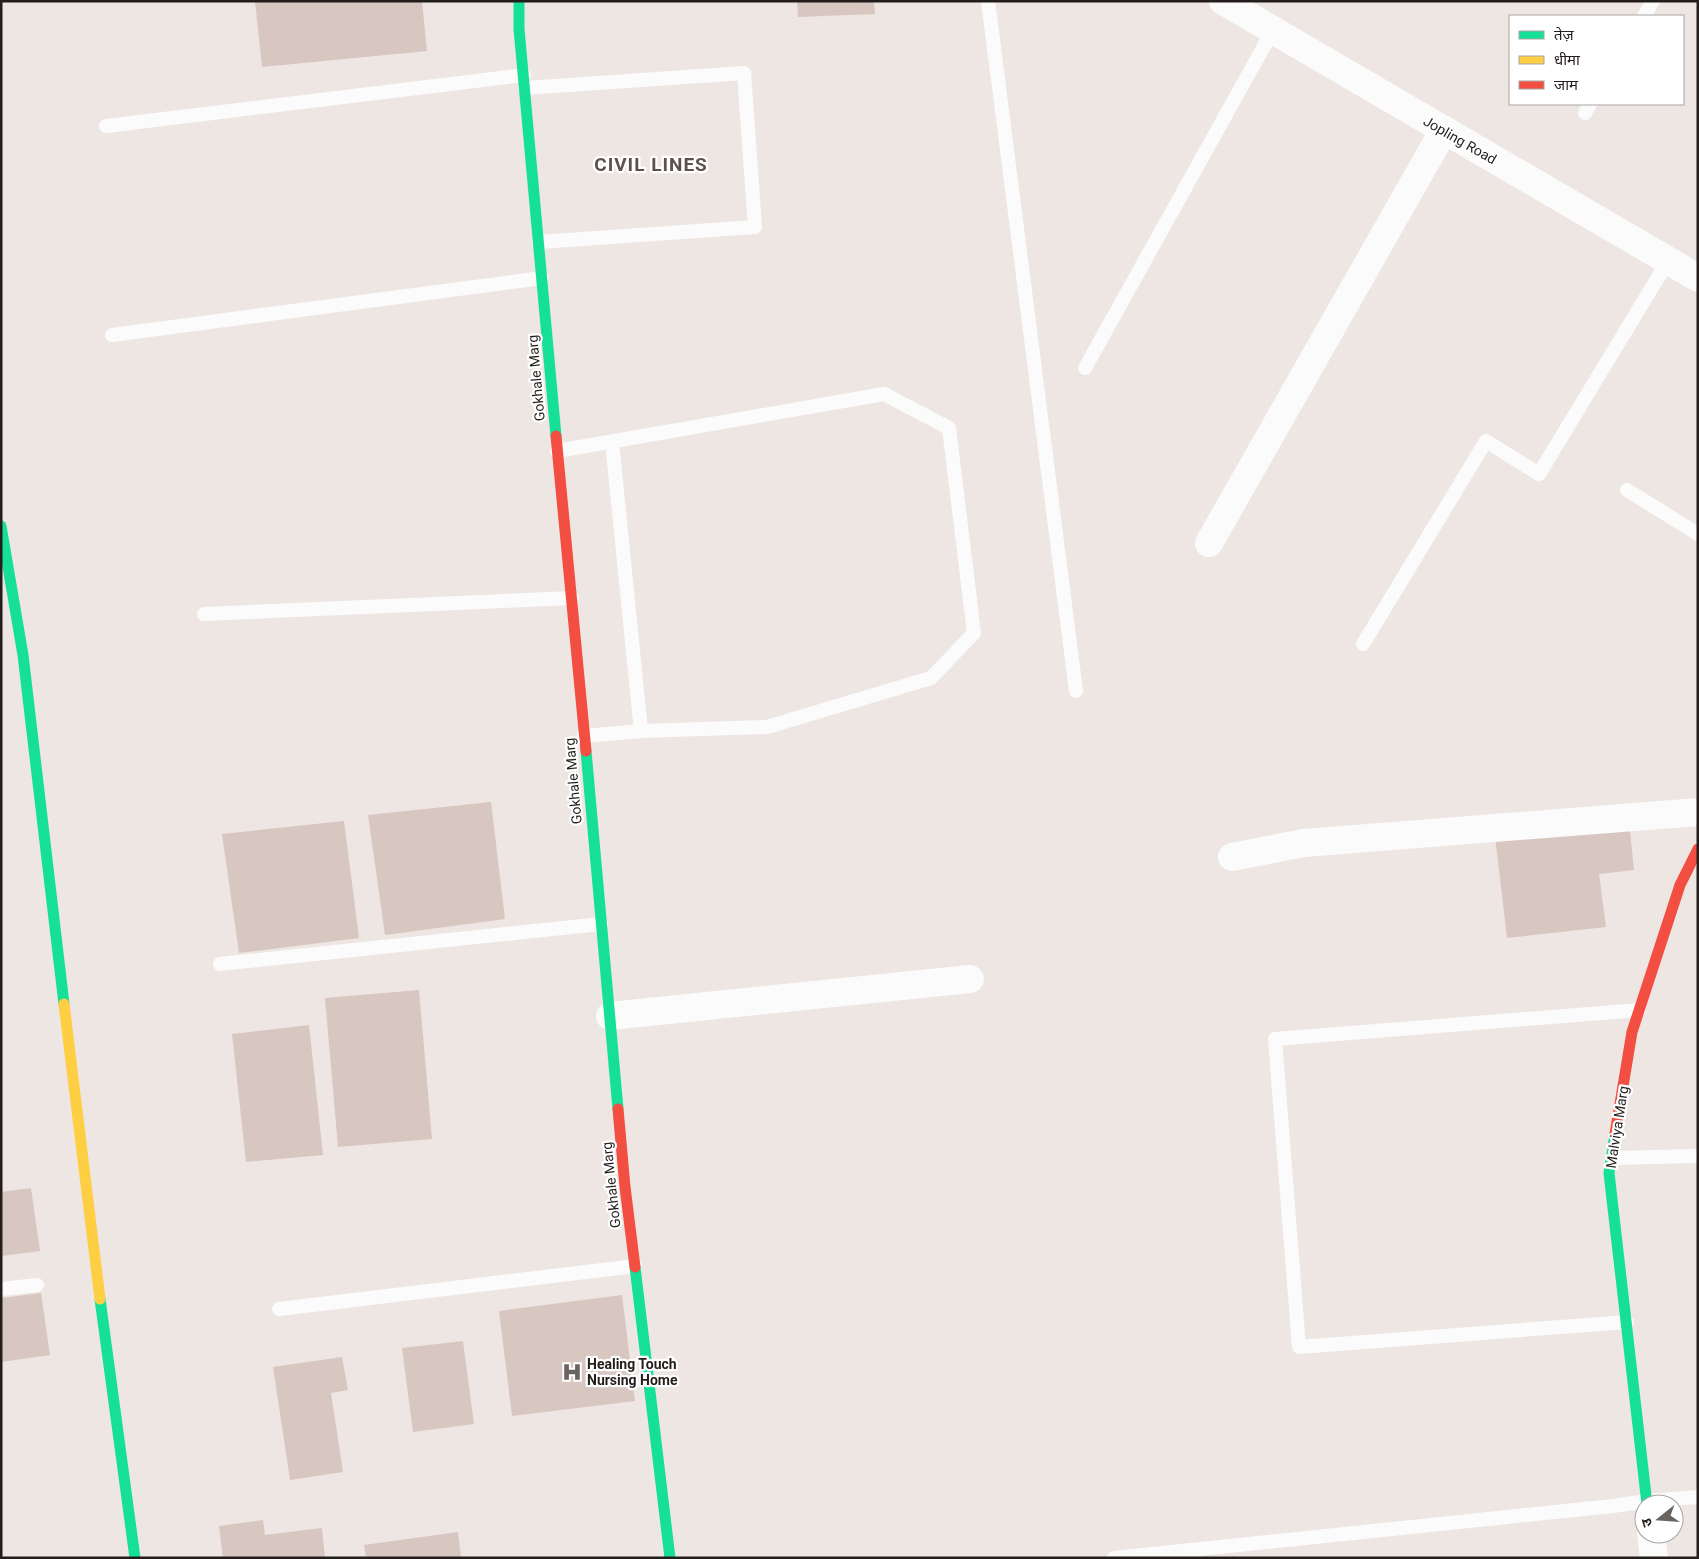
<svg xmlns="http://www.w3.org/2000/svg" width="1699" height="1559" font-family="Roboto,'Noto Sans Devanagari',sans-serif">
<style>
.building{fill:#d8c6c0}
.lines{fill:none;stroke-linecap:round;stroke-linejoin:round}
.lane{stroke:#fcfbfb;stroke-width:14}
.street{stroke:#fcfbfb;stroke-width:28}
.fast{stroke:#16e098;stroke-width:11}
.slow{stroke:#ffcf43;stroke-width:11}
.jam{stroke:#f24e42;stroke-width:11}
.labels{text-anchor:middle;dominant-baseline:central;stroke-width:4.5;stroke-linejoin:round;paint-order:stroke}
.street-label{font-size:14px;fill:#231e1c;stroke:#fff}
.poi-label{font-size:14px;font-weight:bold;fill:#231e1c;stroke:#fff;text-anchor:start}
.district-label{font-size:19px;font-weight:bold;letter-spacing:1px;fill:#5c514c;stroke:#fff}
</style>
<rect width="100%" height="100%" fill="#eee6e2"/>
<g class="building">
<path d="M255,1H422L427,51L262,67Z"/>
<path d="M797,1H874L875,14L798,17Z"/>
<path d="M491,802L505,919L385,935L368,815Z"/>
<path d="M344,821L359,938L239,953L222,834Z"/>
<path d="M1629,821L1634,870L1599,874L1606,927L1507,938L1495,836Z"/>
<path d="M419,990L432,1139L338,1147L325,998Z"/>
<path d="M309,1025L323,1155L246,1162L232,1034Z"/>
<path d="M31,1188L40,1251L1,1256V1192Z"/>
<path d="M41,1293L50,1355L1,1362V1298Z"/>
<path d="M622,1295L635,1401L512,1416L499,1311Z"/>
<path d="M463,1341L474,1424L413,1432L402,1348Z"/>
<path d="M342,1357L348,1390L331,1393L343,1472L290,1480L273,1367Z"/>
<path d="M263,1520L265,1535L322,1528L325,1558H223L219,1526Z"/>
<path d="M458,1532L461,1558H366L364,1545Z"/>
</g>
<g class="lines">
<g class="lane">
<path d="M988,1L1076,691"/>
<path d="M1644,16L1653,1"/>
<path d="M525,88L744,73L755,227L539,242"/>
<path d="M1585,113L1590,104"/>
<path d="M106,126L524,75"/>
<path d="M112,335L542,278"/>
<path d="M1085,368L1273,30"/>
<path d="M612,442L641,731"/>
<path d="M557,451L884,394L949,428L974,633L931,678L767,727L641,731L584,736"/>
<path d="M1627,490L1698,534"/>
<path d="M204,614L572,598"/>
<path d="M1363,644L1486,441L1539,474L1668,261"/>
<path d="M220,964L601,924"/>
<path d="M1612,1158L1698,1156"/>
<path d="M1,1289L37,1285"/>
<path d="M279,1309L635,1266"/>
<path d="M1627,1322L1299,1347L1275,1039L1639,1010"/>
<path d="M1114,1558L1613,1506L1647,1501L1698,1497"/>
</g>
<g class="street">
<path d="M1223,1L1698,278"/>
<path d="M1209,543L1444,130"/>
<path d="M1232,857L1304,843L1698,812"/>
<path d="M610,1016L970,979"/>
<path d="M1651,1534L1654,1558"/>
</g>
<g class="fast">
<path d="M519,1V29L556,436"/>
<path d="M1,526L23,655L64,1004"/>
<path d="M586,751L618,1109"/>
<path d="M1615,1134L1609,1173L1647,1504"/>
<path d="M635,1267L670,1558"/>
<path d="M100,1299L135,1558"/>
</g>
<path class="slow" d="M64,1004L100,1299"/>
<g class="jam">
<path d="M556,436L586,751"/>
<path d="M618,1109L625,1187L635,1267"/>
<path d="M1615,1134L1632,1032L1680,885L1698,849"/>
</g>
</g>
<defs>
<symbol id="hospital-bare" viewBox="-9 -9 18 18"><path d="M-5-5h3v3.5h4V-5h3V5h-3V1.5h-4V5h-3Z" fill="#6a6461" stroke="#fff" stroke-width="2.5" paint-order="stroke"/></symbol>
</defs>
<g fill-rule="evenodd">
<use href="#hospital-bare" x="558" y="1358" width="28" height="28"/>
</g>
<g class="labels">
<g class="street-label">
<text transform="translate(1460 140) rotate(30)">Jopling Road</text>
<text transform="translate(536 378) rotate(-95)">Gokhale Marg</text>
<text transform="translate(573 781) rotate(-95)">Gokhale Marg</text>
<text transform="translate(1617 1127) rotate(-81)">Malviya Marg</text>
<text transform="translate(611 1185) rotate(-96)">Gokhale Marg</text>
</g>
<g class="poi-label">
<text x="587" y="1364">Healing Touch<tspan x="587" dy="16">Nursing Home</tspan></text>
</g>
<g class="district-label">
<text x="651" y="164">CIVIL LINES</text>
</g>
</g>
<rect width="1699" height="1559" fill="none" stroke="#231e1c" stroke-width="5"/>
<rect x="1509" y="15" width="175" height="90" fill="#ffffff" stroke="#a7a5a4"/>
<rect x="1519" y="31" width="25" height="8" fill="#16e098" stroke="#a7a5a4"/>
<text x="1554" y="40" font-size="15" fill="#231e1c">तेज़</text>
<rect x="1519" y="56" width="25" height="8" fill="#ffcf43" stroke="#a7a5a4"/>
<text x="1554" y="65" font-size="15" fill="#231e1c">धीमा</text>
<rect x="1519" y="81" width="25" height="8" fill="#f24e42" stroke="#a7a5a4"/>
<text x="1554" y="90" font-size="15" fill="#231e1c">जाम</text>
<g transform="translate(1659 1519) rotate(253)"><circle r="24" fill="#ffffff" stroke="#a7a5a4"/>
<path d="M0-4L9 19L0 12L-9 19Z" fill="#6a6461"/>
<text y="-8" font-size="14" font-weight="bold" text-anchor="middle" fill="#231e1c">उ</text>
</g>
</svg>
